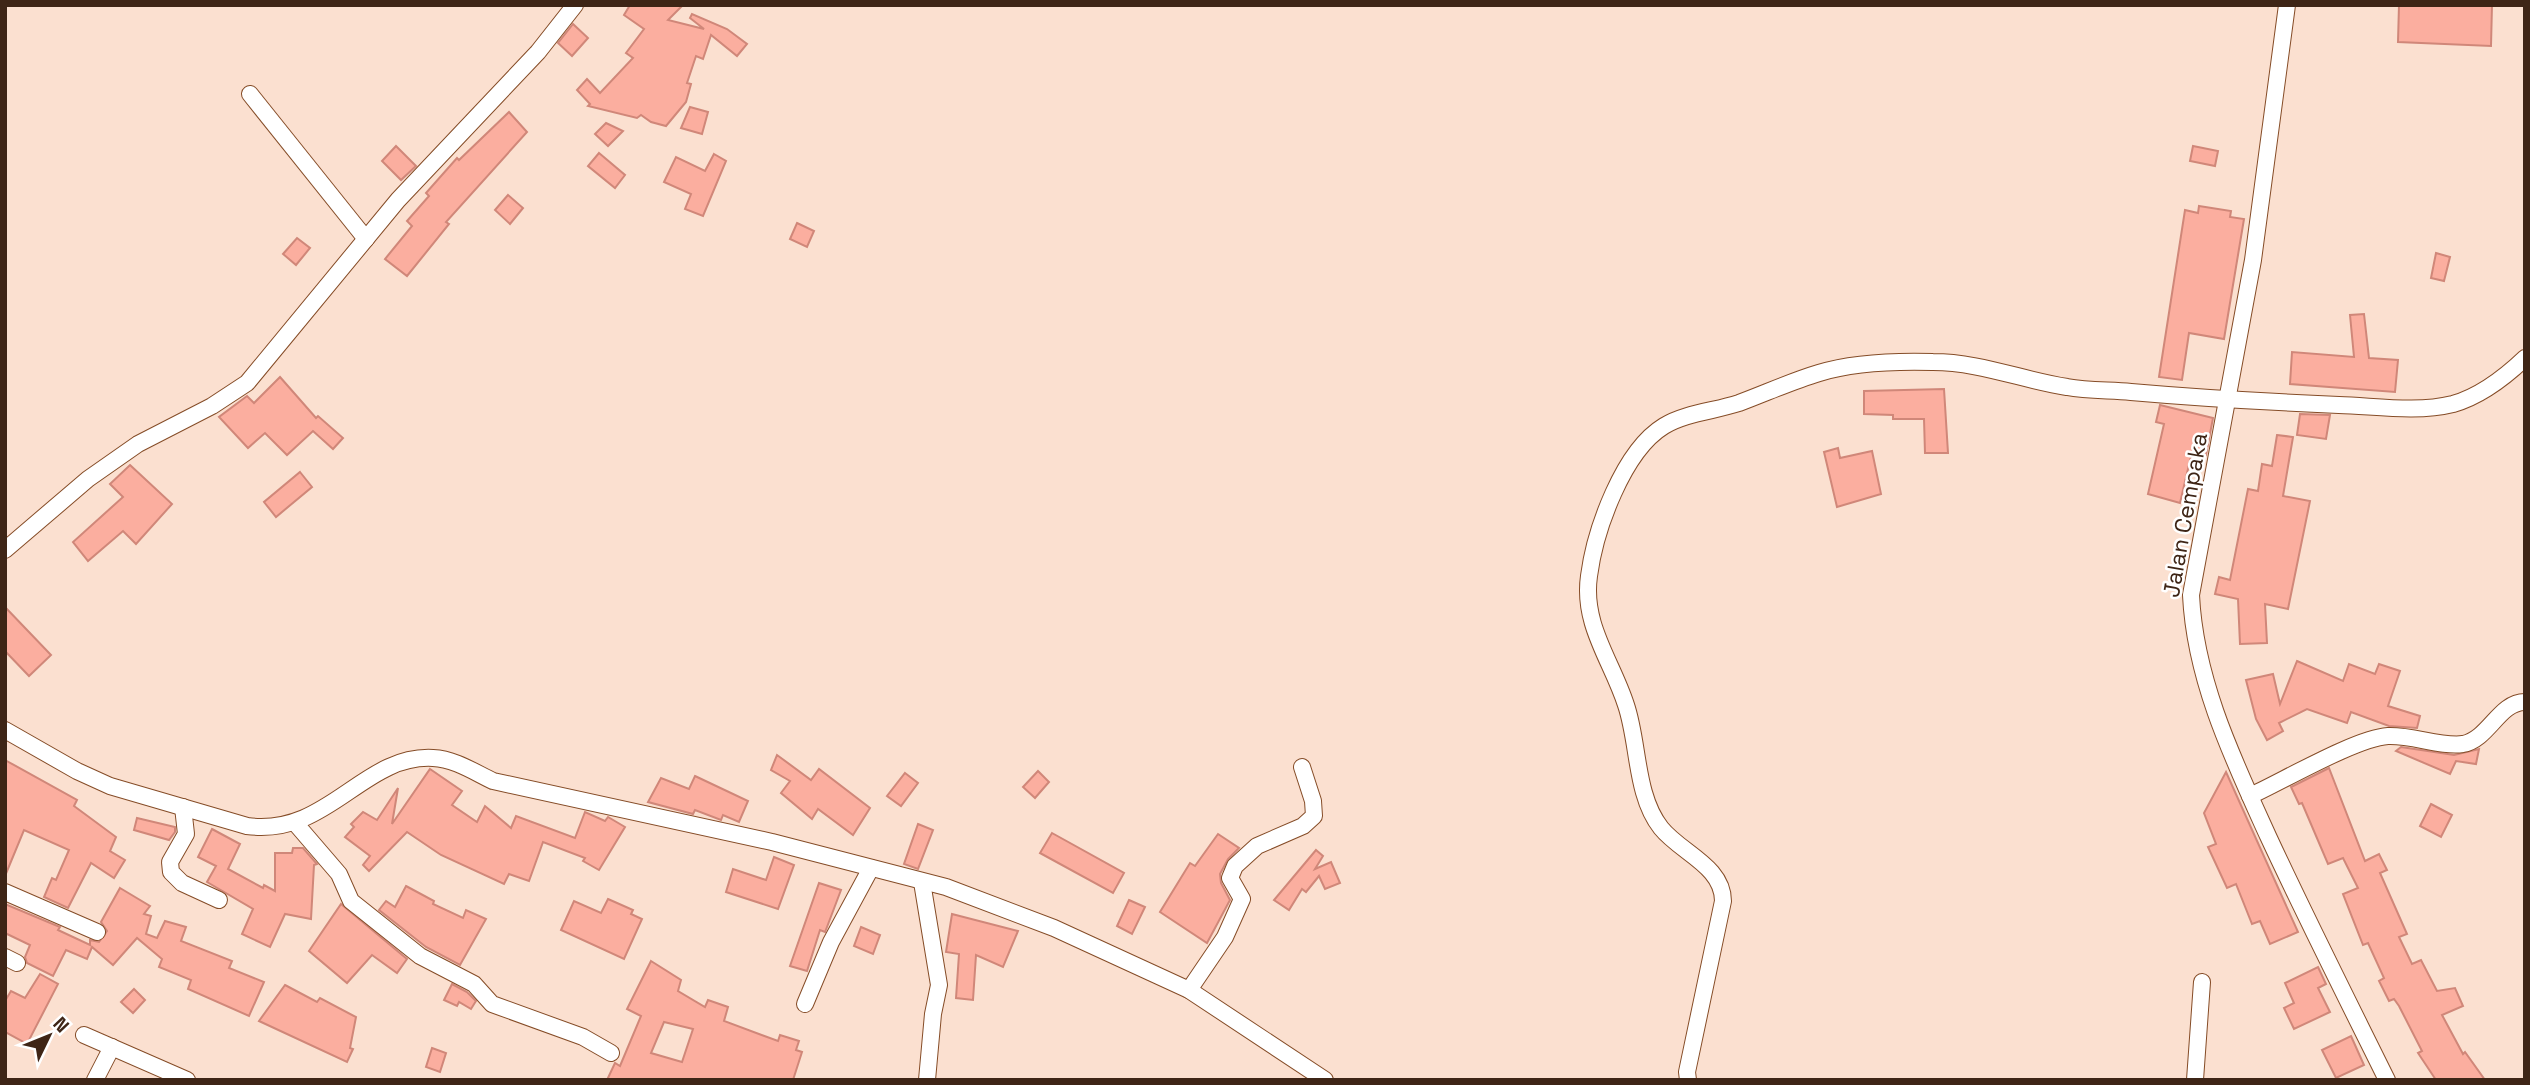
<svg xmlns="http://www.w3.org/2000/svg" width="2530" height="1085" font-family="'Space Grotesk',sans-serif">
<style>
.building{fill:#fbae9f;stroke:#d08779;stroke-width:2;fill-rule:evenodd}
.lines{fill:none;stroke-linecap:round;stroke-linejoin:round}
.minor-casing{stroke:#854c27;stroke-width:18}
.minor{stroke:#fff;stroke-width:16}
.labels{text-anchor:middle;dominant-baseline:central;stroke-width:5;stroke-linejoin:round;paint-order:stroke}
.street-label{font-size:23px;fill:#3e2516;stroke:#fff}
</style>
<rect width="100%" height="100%" fill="#fbe0d0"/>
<g class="building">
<path d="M630,5H683L668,20L704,29L690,18L692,14L727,29L747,44L737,56L711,35L703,59L696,56L687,83L691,84L686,102L666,126L651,122L641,115L637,118L588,106L590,104L577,90L587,79L600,93L633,58L626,53L644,29L624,15Z"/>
<path d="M2399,5H2492L2491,46L2398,42Z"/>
<path d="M573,24L588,38L572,56L558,43Z"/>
<path d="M690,107L708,112L702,134L681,128Z"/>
<path d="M509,112L527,132L446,222L449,224L407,276L385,259L412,226L407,221L429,196L426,193L457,158L459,160Z"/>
<path d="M606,123L623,131L608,146L595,134Z"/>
<path d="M396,146L416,166L401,180L382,161Z"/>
<path d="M2193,146L2218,151L2215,166L2190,161Z"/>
<path d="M599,153L625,175L615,188L588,166Z"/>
<path d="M714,154L726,161L703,216L685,209L691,194L664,182L676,157L705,171Z"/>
<path d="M508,195L523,208L510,224L495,210Z"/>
<path d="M2199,206L2231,211L2230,217L2244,219L2224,339L2189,333L2182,380L2159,377L2185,210L2198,213Z"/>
<path d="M797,223L814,231L807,247L790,239Z"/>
<path d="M297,238L310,248L296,265L283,254Z"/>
<path d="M2436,253L2450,257L2444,281L2431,278Z"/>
<path d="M2364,314L2369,358L2398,360L2395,392L2290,384L2292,352L2354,357L2350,315Z"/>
<path d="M280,377L316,418L318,416L343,438L333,449L313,431L287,455L265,433L248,448L219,417L247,396L254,403Z"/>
<path d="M1944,389L1948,453H1925L1924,419H1893V415L1864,414V391Z"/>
<path d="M2160,405L2213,418L2206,455L2192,452L2180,503L2148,494L2164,424L2156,422Z"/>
<path d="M2300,414L2330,415L2326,439L2297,435Z"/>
<path d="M2277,435L2293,437L2283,496L2310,501L2288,609L2265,604L2267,643L2240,644L2238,599L2215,594L2219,577L2230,580L2248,489L2258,491L2262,464L2272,466Z"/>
<path d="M1838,448L1840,458L1872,451L1881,494L1837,507L1824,452Z"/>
<path d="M130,465L172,504L136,544L123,531L88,561L73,542L123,497L110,484Z"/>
<path d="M300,472L312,487L276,517L264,502Z"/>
<path d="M5,607L51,655L29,676L5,651Z"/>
<path d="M2297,661L2343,681L2349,664L2375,674L2379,664L2400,671L2388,706L2420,716L2417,728L2389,726L2351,712L2347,723L2307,709L2279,723L2283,731L2267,740L2256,719L2246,680L2273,674L2280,704Z"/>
<path d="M2401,747L2454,755L2479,749L2476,764L2456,761L2450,774L2396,751Z"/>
<path d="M777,755L811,780L819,769L870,808L853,835L818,809L812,819L781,793L790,781L771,770Z"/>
<path d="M5,760L77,800L74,806L116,837L110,851L125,860L114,878L91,863L68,908L44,897L52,878L56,880L69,850L24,830L5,876Z"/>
<path d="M2329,768L2365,861L2379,854L2387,870L2380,873L2407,934L2399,937L2412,964L2421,960L2437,991L2455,988L2463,1006L2442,1015L2463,1054L2465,1052L2485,1080H2436L2418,1053L2422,1051L2399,1006L2394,999L2389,1001L2379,981L2384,978L2368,943L2363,945L2343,894L2358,888L2343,858L2328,864L2302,803L2299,804L2291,787Z"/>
<path d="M430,769L462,791L452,805L477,822L485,806L511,828L516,816L575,838L585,812L605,821L608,817L625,827L599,870L583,861L585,858L543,842L529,881L509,874L504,884L441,855L407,832L369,871L363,865L370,856L345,837L354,827L351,824L363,812L377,820L398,788L392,824Z"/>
<path d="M1038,771L1049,782L1035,798L1023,787Z"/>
<path d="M2226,772L2298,932L2270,944L2260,921L2252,924L2236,884L2227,888L2208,847L2216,844L2204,813Z"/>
<path d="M905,773L918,783L901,806L887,796Z"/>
<path d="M695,776L748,801L739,822L723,815L721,820L695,810L693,814L648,802L661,778L689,789Z"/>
<path d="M2431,804L2452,815L2441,837L2420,826Z"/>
<path d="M137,818L175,827V832L169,840L134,830Z"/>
<path d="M918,824L933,830L918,869L904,864Z"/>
<path d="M212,829L240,844L228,869L263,888L264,885L275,891V853H292L293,848H303L317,864L314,865L311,919L285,914L270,947L242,934L253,909L207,882L216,866L198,857Z"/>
<path d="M1052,833L1124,873L1113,893L1040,853Z"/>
<path d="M1218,834L1239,848L1228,859L1220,874L1221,883L1230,900L1207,943L1160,912L1190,863L1195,866Z"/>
<path d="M1316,850L1323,856L1315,869L1331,862L1340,883L1325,889L1319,876L1306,892L1302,889L1289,910L1274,900Z"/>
<path d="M774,857L794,865L778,909L726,892L733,869L766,880Z"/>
<path d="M819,883L841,890L827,927L825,932L820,930L807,971L790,966Z"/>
<path d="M406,886L434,901L433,904L463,918L466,910L486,919L460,965L426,947L379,910L386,901L395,907Z"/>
<path d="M120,888L150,906L144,914L151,916L146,934L157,938L165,921L186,927L181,941L232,961L229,968L264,982L249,1016L188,989L191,980L159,967L162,959L137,938L113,965L92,947L87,959L66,950L53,976L27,963L25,957L30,945L5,933V904L60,927L58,930L90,945V940L99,942L107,931L101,922Z"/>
<path d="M608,899L633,910L631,914L642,919L624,959L561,930L574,901L601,913Z"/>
<path d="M1129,900L1145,907L1132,934L1117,926Z"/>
<path d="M341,904L407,959L397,973L372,955L347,983L309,951Z"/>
<path d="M952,914L1018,931L1003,967L976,955L973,1000L956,998L959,954L946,952Z"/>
<path d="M861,927L880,935L873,954L854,946Z"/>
<path d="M651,961L681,980L678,991L705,1007L708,1000L728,1007L724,1021L778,1041L780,1035L799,1041L796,1050L802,1052L793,1080H607L615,1063L620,1066L641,1016L627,1009ZM664,1022L693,1029L682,1062L651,1053Z"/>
<path d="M2318,967L2326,984L2318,988L2330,1012L2294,1029L2284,1008L2294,1003L2285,983Z"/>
<path d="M40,974L58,984L27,1044L5,1032V1001L11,991L25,998Z"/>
<path d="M452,984L467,992L476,1001L471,1009L459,1002L457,1006L444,1000Z"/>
<path d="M285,985L317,1002L320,998L356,1017L350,1048L353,1049L347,1062L259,1021Z"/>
<path d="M134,989L145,1000L133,1013L121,1002Z"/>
<path d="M2351,1036L2364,1065L2336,1078L2322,1050Z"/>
<path d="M432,1048L446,1053L440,1072L426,1067Z"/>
</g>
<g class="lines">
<defs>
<g id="minor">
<path d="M2287,5L2253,260L2191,595C2195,680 2233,759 2268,836C2306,918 2347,999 2387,1080"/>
<path d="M250,94L366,239"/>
<path d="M5,550L88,479L138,444L212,406L247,383L398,200L538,52L575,5"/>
<path d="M5,730L77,771L110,786L247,826C328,837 363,754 433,758C455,759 474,772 493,781L772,842L946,887L1054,928L1189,990L1325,1080"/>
<path d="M2250,796C2283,781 2356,738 2388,736C2413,735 2440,747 2463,744C2489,739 2499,702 2525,702"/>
<path d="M183,807L186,834L170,862L171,872L182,883L219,900"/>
<path d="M296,824L339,874L351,901L420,956L474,984L492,1004L583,1037L611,1053"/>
<path d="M922,882L939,985L933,1014L927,1080"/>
<path d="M5,892L97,932"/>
<path d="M5,957L17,963"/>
<path d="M1189,990L1225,937L1242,899L1230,878L1235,866L1257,846L1303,826L1314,816L1313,801L1302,767"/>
<path d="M805,1004L831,942L871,868"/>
<path d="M84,1035L187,1080"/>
<path d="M95,1080L112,1047"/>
<path d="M1688,1080L1687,1072L1723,901C1723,866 1681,853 1661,828C1635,795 1639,743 1626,705C1612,661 1582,625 1589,576C1595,530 1623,451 1664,426C1685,413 1715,411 1739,403C1766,393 1792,381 1819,373C1854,362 1897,361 1933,362C1979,362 2022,380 2067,387C2088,391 2110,390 2131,392C2200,398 2269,402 2339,405C2375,406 2417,413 2453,404C2481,396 2504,378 2525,358"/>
<path d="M2195,1080L2202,982"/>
</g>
</defs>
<use href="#minor" class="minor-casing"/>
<use href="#minor" class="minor"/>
</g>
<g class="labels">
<g class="street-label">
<text transform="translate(2185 515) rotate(-80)">Jalan Cempaka</text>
</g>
</g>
<rect width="2530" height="1085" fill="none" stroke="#3e2516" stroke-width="14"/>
<g transform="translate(49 1036) rotate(47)" stroke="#ffffff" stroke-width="5" paint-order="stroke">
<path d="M0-5L12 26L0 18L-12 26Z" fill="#3e2516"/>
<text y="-10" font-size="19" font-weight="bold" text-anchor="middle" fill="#3e2516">N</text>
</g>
</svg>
